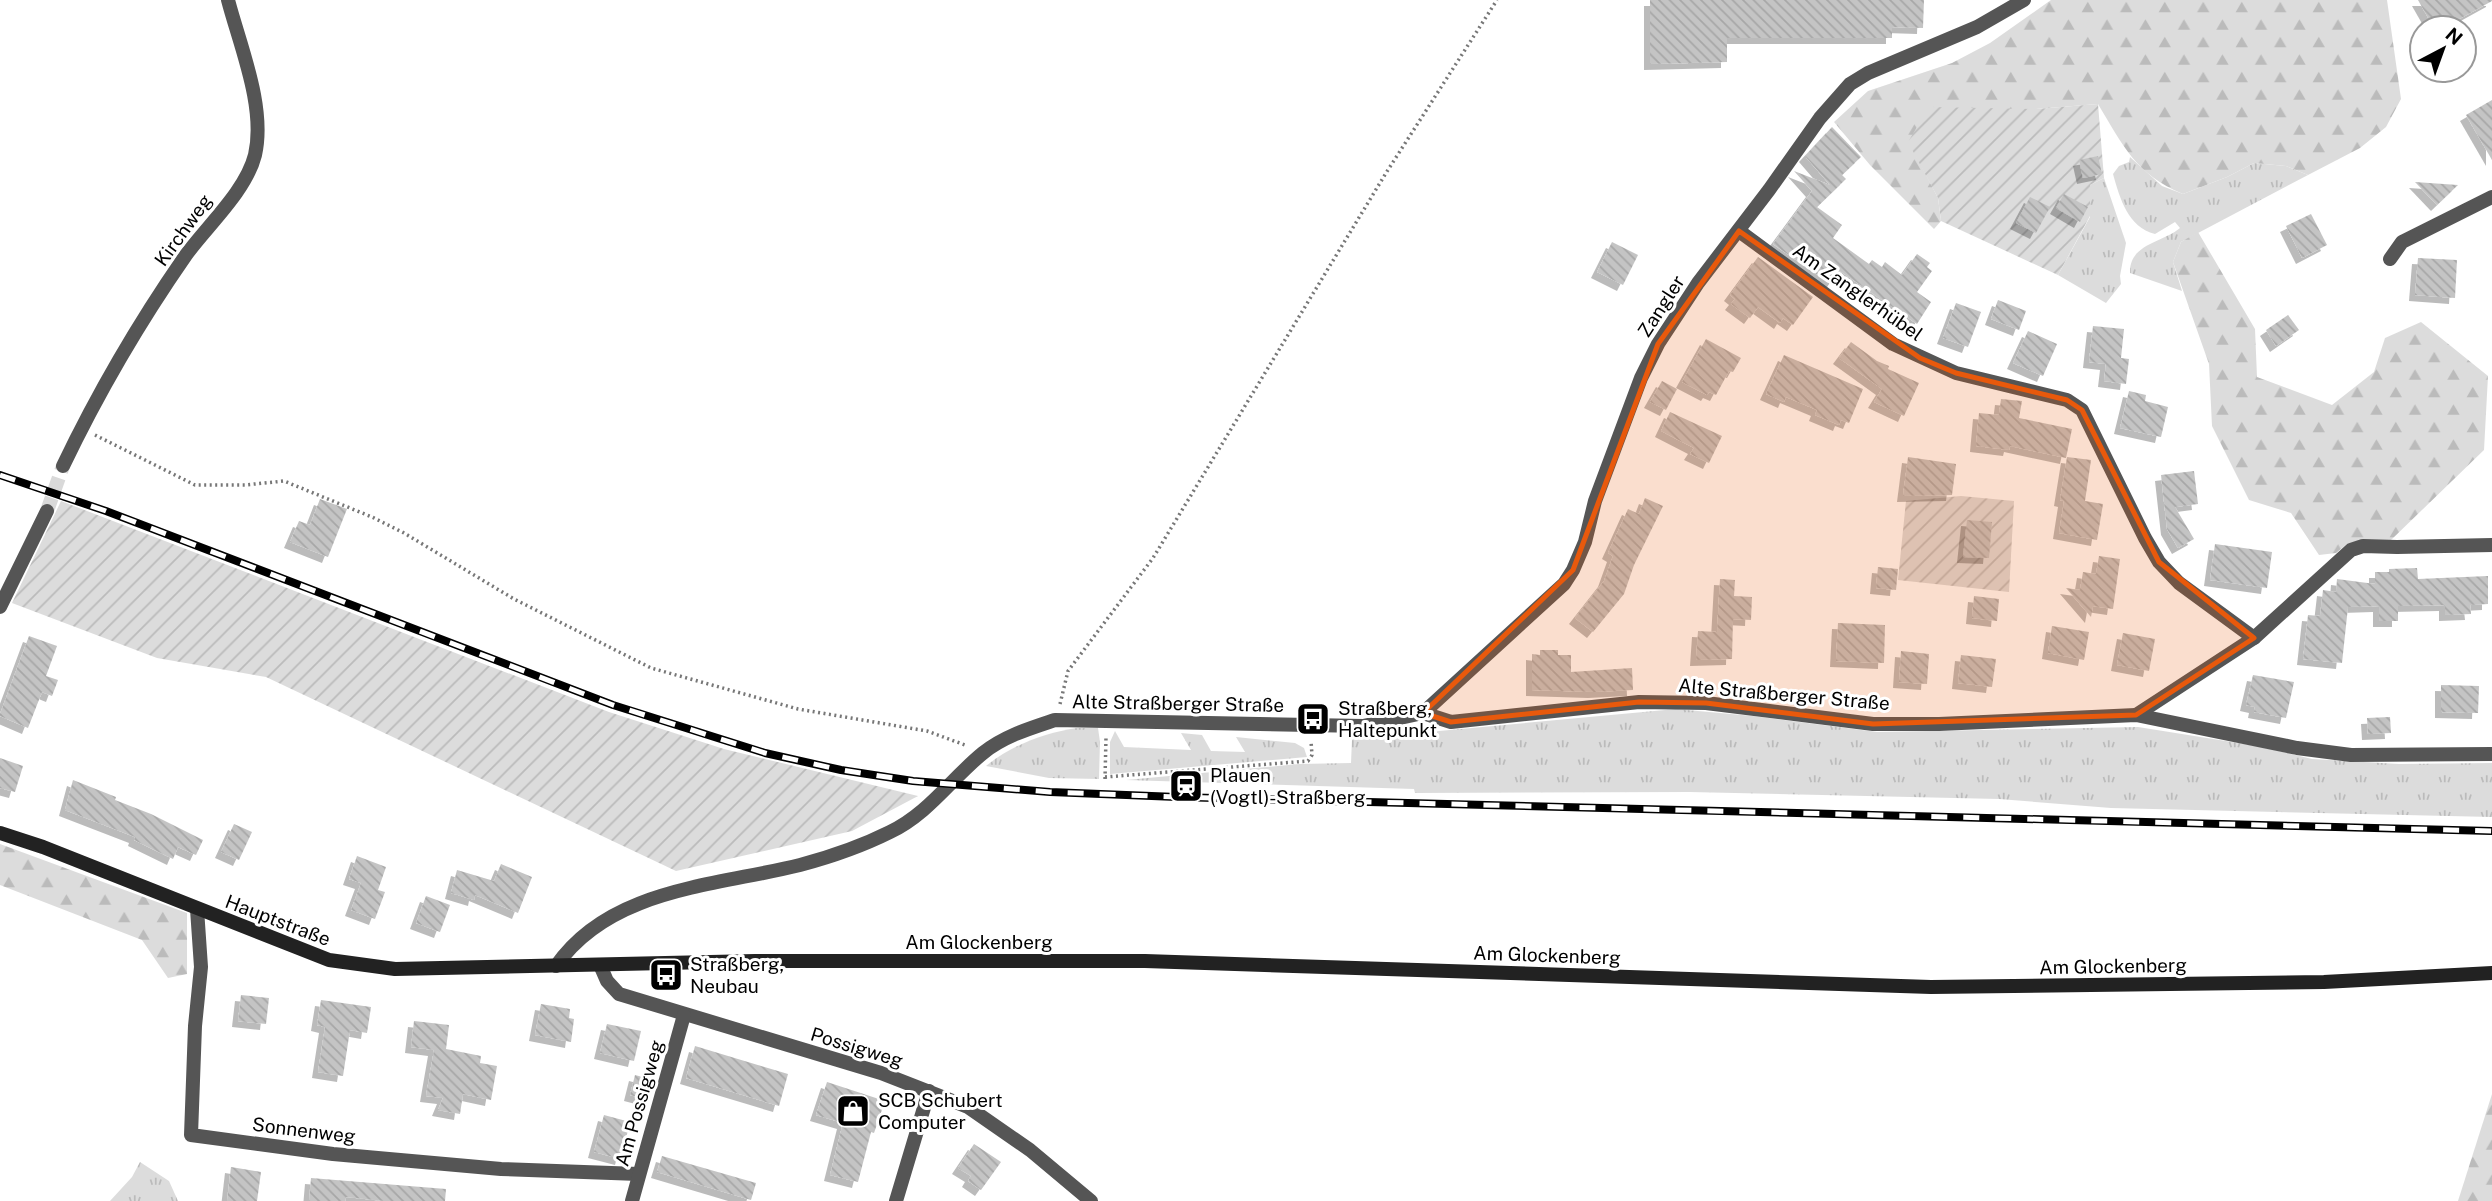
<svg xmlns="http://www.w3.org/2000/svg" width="2492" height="1201" font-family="'Public Sans',sans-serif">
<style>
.grass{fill:url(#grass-tufts)}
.forest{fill:url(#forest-firs)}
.garden{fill:url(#garden-furrows)}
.building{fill:url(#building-back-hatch);filter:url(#shadow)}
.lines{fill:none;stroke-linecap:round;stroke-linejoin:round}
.street-tunnel{stroke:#d9d9d9;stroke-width:14;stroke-dasharray:14 7;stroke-linecap:butt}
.path{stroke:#777;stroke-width:3.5;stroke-dasharray:2 3.5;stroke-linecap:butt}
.street{stroke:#555;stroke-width:14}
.secondary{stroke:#222;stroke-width:14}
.rail-casing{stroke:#000;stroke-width:8}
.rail{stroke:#fff;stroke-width:5;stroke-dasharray:16;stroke-linecap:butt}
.marked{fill:#e8590c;fill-opacity:0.2;stroke:#e8590c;stroke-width:5;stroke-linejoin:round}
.labels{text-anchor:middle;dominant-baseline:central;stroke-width:6;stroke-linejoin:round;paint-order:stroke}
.street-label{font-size:19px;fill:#000;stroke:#fff}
.poi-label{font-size:19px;fill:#000;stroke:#fff;text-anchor:start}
</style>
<defs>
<pattern id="grass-tufts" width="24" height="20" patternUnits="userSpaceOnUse" patternTransform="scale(1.75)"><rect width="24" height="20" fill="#dcdcdc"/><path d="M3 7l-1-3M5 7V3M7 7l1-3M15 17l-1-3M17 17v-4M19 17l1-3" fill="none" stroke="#bbb"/></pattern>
<pattern id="forest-firs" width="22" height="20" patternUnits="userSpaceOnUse" patternTransform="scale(1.75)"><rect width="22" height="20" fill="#dcdcdc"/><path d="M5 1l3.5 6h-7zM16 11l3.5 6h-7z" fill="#bbb"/></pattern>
<pattern id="garden-furrows" width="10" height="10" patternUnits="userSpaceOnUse" patternTransform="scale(1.75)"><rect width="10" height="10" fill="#dcdcdc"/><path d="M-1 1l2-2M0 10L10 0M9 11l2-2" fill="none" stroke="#bbb"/></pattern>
<pattern id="building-back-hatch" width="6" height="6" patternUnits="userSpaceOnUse" patternTransform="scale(1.75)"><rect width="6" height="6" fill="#c4c4c4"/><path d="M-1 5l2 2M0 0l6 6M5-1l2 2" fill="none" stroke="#a7a7a7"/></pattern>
<filter id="shadow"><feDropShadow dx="-6" dy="6" stdDeviation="0" flood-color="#0004"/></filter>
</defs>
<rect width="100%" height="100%" fill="#fff"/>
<g class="grass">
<path d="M2130,157L2162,186L2183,194L2227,177L2254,163L2286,166L2308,175L2181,242L2173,262L2182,291L2130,273C2129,244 2162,243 2180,228L2175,222L2155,234C2128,227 2120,199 2113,174L2119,166L2129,162Z"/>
<path d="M2104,178L2126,243L2120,276L2121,284L2106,303L2058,275L2090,217V185Z"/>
<path d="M1676,709L1753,716L1877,732L2138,727L2257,746L2312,759L2399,764L2492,763V817L2111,808L1999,799L1690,792L1415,793L1414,789L1126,780L1299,764L1351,763L1352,739Z"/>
<path d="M1077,728H1098L1100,742L1099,779L1049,778L986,766C1012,745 1044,733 1077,728Z"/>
<path d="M1115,731L1124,747L1191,750L1181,733L1202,735L1211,751L1245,752L1236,737L1295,743L1304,748L1307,757L1110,774V742Z"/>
<path d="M140,1162L169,1181L178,1201H110L132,1177Z"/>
</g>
<g class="forest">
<path d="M2051,0H2387L2401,99L2386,127L2360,148L2308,175L2286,166L2254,163L2227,177L2183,194C2136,175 2122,144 2098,104L2036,109L1909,142L1938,198L1941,221L1934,229L1870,165L1834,122L1868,91L1952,63L1990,43Z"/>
<path d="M2198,232L2255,329L2257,377L2332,405L2374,372L2385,338L2421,322L2488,376L2484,450L2391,540H2363L2347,544L2336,553L2319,555L2291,513L2249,500L2212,426L2209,364L2173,262L2181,242Z"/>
<path d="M0,844L187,913V974L168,978L142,940L0,885Z"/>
<path d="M2492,1094V1201H2458Z"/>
</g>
<g class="garden">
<path d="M2098,104L2104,178L2090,185V216L2058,275L1941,221L1938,198L1908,142L1929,107L2036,109Z"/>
<path d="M1961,496L2014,501L2009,592L1898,580L1906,501Z"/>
<path d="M61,501L609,712L724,749L918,796L852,831L676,871L266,677L157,658L12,603Z"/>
</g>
<g class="building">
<path d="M1650,0H1924L1923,28L1892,27V38H1727V62L1650,64Z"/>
<path d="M2418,0H2492V1L2443,28H2434Z"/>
<path d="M2492,100V160L2466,115Z"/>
<path d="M1832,127L1861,157L1842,175L1846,179L1817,207L1842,225L1833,238L1869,264L1872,260L1882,267L1885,262L1902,275L1917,254L1930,263L1927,267L1932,271L1917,292L1931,302L1917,324L1840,271L1831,284L1773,244L1812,191L1794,171L1830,185L1805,156Z"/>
<path d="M2098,156L2102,174L2083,178L2079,160Z"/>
<path d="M2415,182L2458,185L2437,205Z"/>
<path d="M2064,194L2088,207L2080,222L2056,208Z"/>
<path d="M2030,197L2050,207L2036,233L2016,223Z"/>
<path d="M2311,214L2327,245L2302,258L2286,226Z"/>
<path d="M1612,242L1638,255L1623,285L1597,272Z"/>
<path d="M1758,257L1813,297L1793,325L1783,318L1780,323L1758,307L1750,318L1731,304L1735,299L1730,295Z"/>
<path d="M2418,258L2457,260L2455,298L2415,295Z"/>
<path d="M1998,300L2026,311L2019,330L1991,319Z"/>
<path d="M1956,303L1981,312L1968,347L1943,338Z"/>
<path d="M2288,315L2299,330L2276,346L2266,330Z"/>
<path d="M2093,326L2124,329L2121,358L2129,359L2126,384L2104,381L2106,364L2089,362Z"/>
<path d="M2028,331L2057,344L2043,376L2013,363Z"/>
<path d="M1706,339L1741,358L1733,372L1729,371L1716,395L1709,392L1707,395L1682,382Z"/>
<path d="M1851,342L1877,361L1889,366L1888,369L1919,383L1904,416L1874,402L1882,389L1839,358Z"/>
<path d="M1784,355L1863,389L1849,423L1841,420L1839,425L1815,415L1817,410L1786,397L1784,402L1766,394Z"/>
<path d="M1662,381L1677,389L1666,410L1650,402Z"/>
<path d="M2129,391L2146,395L2145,401L2168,407L2161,437L2120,428Z"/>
<path d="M2001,399L2022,401L2019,418L2072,429L2066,458L2010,446L2009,450L1976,446L1979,413L1999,415Z"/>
<path d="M1670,412L1722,436L1709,463L1690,454L1694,448L1661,431Z"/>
<path d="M1908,457L1956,464L1952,495L1903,496Z"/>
<path d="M2067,457L2091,460L2085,501L2103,504L2097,540L2059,533L2064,501L2060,500Z"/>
<path d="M2194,471L2198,504L2175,507L2194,539L2178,548L2167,529L2161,475Z"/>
<path d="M1645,498L1663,506L1634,565L1624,594L1593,632L1575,618L1604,581L1613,556L1608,553L1628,509L1639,514Z"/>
<path d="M320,499L347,509L328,557L290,542L299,521L310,525Z"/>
<path d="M1967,520L1992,522L1989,558L1963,557Z"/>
<path d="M2215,544L2272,552L2267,588L2210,580Z"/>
<path d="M2099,556L2120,559L2113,609L2093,606L2091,617L2066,588L2080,590L2083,572L2096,574Z"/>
<path d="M1878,567L1898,569L1896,590L1876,588Z"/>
<path d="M2417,568L2418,579L2488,576V604L2470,605L2471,614L2445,615V605L2398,606V621H2379V606L2348,607L2342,663L2303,659L2308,615L2320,616L2323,590L2336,592L2337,579L2375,584V572H2389V569Z"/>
<path d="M1720,579L1735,580L1734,596L1752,597L1751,620L1733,619L1732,659L1696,660L1698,631L1717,632Z"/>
<path d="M1974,596L1999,599L1997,621L1972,618Z"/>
<path d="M1838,623L1885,625L1884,663L1836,661Z"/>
<path d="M2052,626L2089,632L2084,660L2048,653Z"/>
<path d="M2123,633L2155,639L2149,671L2117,665Z"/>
<path d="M29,636L57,646L46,676L58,680L52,696L42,692L28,728L0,716V714Z"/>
<path d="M1540,650H1558V655H1571V672L1632,668L1633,690L1594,692L1532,690V654L1540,655Z"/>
<path d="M1901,651L1929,654L1927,684L1899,682Z"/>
<path d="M1961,655L1996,659L1992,687L1958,683Z"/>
<path d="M2253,675L2294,682L2286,718L2254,712L2255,707L2246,705Z"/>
<path d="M2441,685L2479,686L2478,713L2441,712Z"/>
<path d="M2390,717L2391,733L2368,734L2367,718Z"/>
<path d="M0,758L23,766L15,792L0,788Z"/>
<path d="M73,780L116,797L115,800L151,814L203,840L196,855L178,847L173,859L134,840L135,837L65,810Z"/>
<path d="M234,824L252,832L239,860L221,852Z"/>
<path d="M357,856L386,867L378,890L385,892L375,919L351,910L361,883L349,879Z"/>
<path d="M501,864L532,877L518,913L475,895L474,900L451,893L457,870L494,881Z"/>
<path d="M426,896L450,905L440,932L416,923Z"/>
<path d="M241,995L269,998L266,1024L238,1021Z"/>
<path d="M321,1000L371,1007L367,1033L350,1030L343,1076L318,1072L325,1027L317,1025Z"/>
<path d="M541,1004L570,1009L569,1018L574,1019L571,1042L535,1035Z"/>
<path d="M414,1021L449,1025L446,1049L481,1056L480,1063L497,1066L491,1100L463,1094L460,1114L438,1110L443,1098L426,1096L434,1050L411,1047Z"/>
<path d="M607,1024L641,1031L634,1061L600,1053Z"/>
<path d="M695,1046L788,1074L779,1106L686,1078Z"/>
<path d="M635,1075L654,1080L649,1100L630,1095Z"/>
<path d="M827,1082L885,1101L874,1133L871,1132L858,1182L830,1175L843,1123L816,1115Z"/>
<path d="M604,1115L630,1122L621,1159L594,1152Z"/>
<path d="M974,1144L1001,1162L981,1190L968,1181L971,1176L958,1168Z"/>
<path d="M662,1156L756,1183L751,1200L657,1172Z"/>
<path d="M231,1167L261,1172L257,1201H227Z"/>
<path d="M311,1178L446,1189L445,1201H384L346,1197L345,1201H309Z"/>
</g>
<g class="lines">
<path class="street-tunnel" d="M47,511L63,466"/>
<g class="path">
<path d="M95,435L195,485H245L284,481L372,517L404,533L514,599L651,668L798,709L927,731L965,745"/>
<path d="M1060,704L1068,671L1153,558L1386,173L1497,0"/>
<path d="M1105,777L1308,761L1312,755L1311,741"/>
<path d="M1105,779L1106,737"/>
</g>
<g class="street">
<path d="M1739,231L1893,344L1956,373L2067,400L2082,410L2145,538L2159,562L2179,583L2254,638"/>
<path d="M2390,259L2402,242L2492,197"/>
<path d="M63,466C98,393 140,321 186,255C207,226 246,191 255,155C266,107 240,46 228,0"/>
<path d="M0,607L47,511"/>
<path d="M1423,713L1564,584L1573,570L1585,542L1595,501L1641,378L1658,344L1698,283L1769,190L1820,118L1850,84L1868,73L1977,27L2024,0"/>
<path d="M2136,715L2254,638L2351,550L2363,546L2397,547L2492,545"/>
<path d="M197,909L201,967L195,1026L191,1135L333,1154L501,1169L639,1174"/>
<path d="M600,965L607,981L619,994L881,1073L968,1107L1030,1150L1091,1201"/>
<path d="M556,966C610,888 716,886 800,865C830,857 862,846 890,832C928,814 951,779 983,753C1004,736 1031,728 1055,720L1363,726L1423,713L1451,722L1639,702L1706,703L1873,724H1939L2136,715L2297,748L2351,755L2492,754"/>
<path d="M632,1201L684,1015"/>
<path d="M896,1201L929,1091"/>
</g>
<path class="secondary" d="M0,833L43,847L329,960L395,969L755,961H1145L1931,987L2324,982L2492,973"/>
<defs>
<path id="rail" d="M0,475L106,511L613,705L765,753L841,770L913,781L1050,792L1177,797L2492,831"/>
</defs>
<use href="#rail" class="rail-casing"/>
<use href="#rail" class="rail"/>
</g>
<path class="marked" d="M1739,231L1920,358L1956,373L2067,400L2082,410L2159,562L2254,638L2136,715L1873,724L1706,703L1639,702L1451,722L1423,713L1573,570L1658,344Z"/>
<defs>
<symbol id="bus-square" viewBox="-11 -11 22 22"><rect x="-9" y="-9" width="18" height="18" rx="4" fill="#000" stroke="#fff"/><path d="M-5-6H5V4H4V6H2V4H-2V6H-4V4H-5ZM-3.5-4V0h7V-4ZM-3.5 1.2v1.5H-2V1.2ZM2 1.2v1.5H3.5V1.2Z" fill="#fff"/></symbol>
<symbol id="station-square" viewBox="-11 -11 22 22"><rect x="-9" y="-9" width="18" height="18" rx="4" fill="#000" stroke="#fff"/><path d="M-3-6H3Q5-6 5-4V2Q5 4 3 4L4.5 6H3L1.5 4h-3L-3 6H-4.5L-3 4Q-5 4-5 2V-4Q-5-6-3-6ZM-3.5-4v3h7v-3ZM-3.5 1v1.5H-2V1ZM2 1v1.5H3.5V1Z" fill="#fff"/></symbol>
<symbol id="shop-square" viewBox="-11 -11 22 22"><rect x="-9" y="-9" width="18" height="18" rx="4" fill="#000" stroke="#fff"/><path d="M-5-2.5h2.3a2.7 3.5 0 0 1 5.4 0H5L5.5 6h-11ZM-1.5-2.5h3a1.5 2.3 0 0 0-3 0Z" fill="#fff"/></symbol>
</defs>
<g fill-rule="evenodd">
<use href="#bus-square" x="1294" y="700" width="38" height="38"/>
<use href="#station-square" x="1167" y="767" width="38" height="38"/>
<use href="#bus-square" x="647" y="956" width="38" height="38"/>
<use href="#shop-square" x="834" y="1092" width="38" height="38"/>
</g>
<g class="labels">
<g class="street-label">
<text transform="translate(183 230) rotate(-54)">Kirchweg</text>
<text transform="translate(1858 292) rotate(35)">Am Zanglerhübel</text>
<text transform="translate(1661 306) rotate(-57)">Zangler</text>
<text transform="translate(1784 694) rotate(5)">Alte Straßberger Straße</text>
<text transform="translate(1178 703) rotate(1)">Alte Straßberger Straße</text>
<text transform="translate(278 920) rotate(21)">Hauptstraße</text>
<text x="979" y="942">Am Glockenberg</text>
<text transform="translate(1547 955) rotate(2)">Am Glockenberg</text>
<text transform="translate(2113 966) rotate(-1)">Am Glockenberg</text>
<text transform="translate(857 1047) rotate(17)">Possigweg</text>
<text transform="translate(639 1103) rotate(-74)">Am Possigweg</text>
<text transform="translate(304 1130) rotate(7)">Sonnenweg</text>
</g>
<g class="poi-label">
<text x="1338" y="708">Straßberg,<tspan x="1338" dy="22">Haltepunkt</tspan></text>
<text x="1210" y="775">Plauen<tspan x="1210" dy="22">(Vogtl)-Straßberg</tspan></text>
<text x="690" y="964">Straßberg,<tspan x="690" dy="22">Neubau</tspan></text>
<text x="878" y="1100">SCB Schubert<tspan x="878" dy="22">Computer</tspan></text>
</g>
</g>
<g transform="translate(2443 49) rotate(41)"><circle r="33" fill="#ffffff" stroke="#999999" stroke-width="2"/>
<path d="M0-5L12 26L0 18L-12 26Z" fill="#000000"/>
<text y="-10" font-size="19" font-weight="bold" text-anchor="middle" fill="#000000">N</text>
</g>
</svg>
